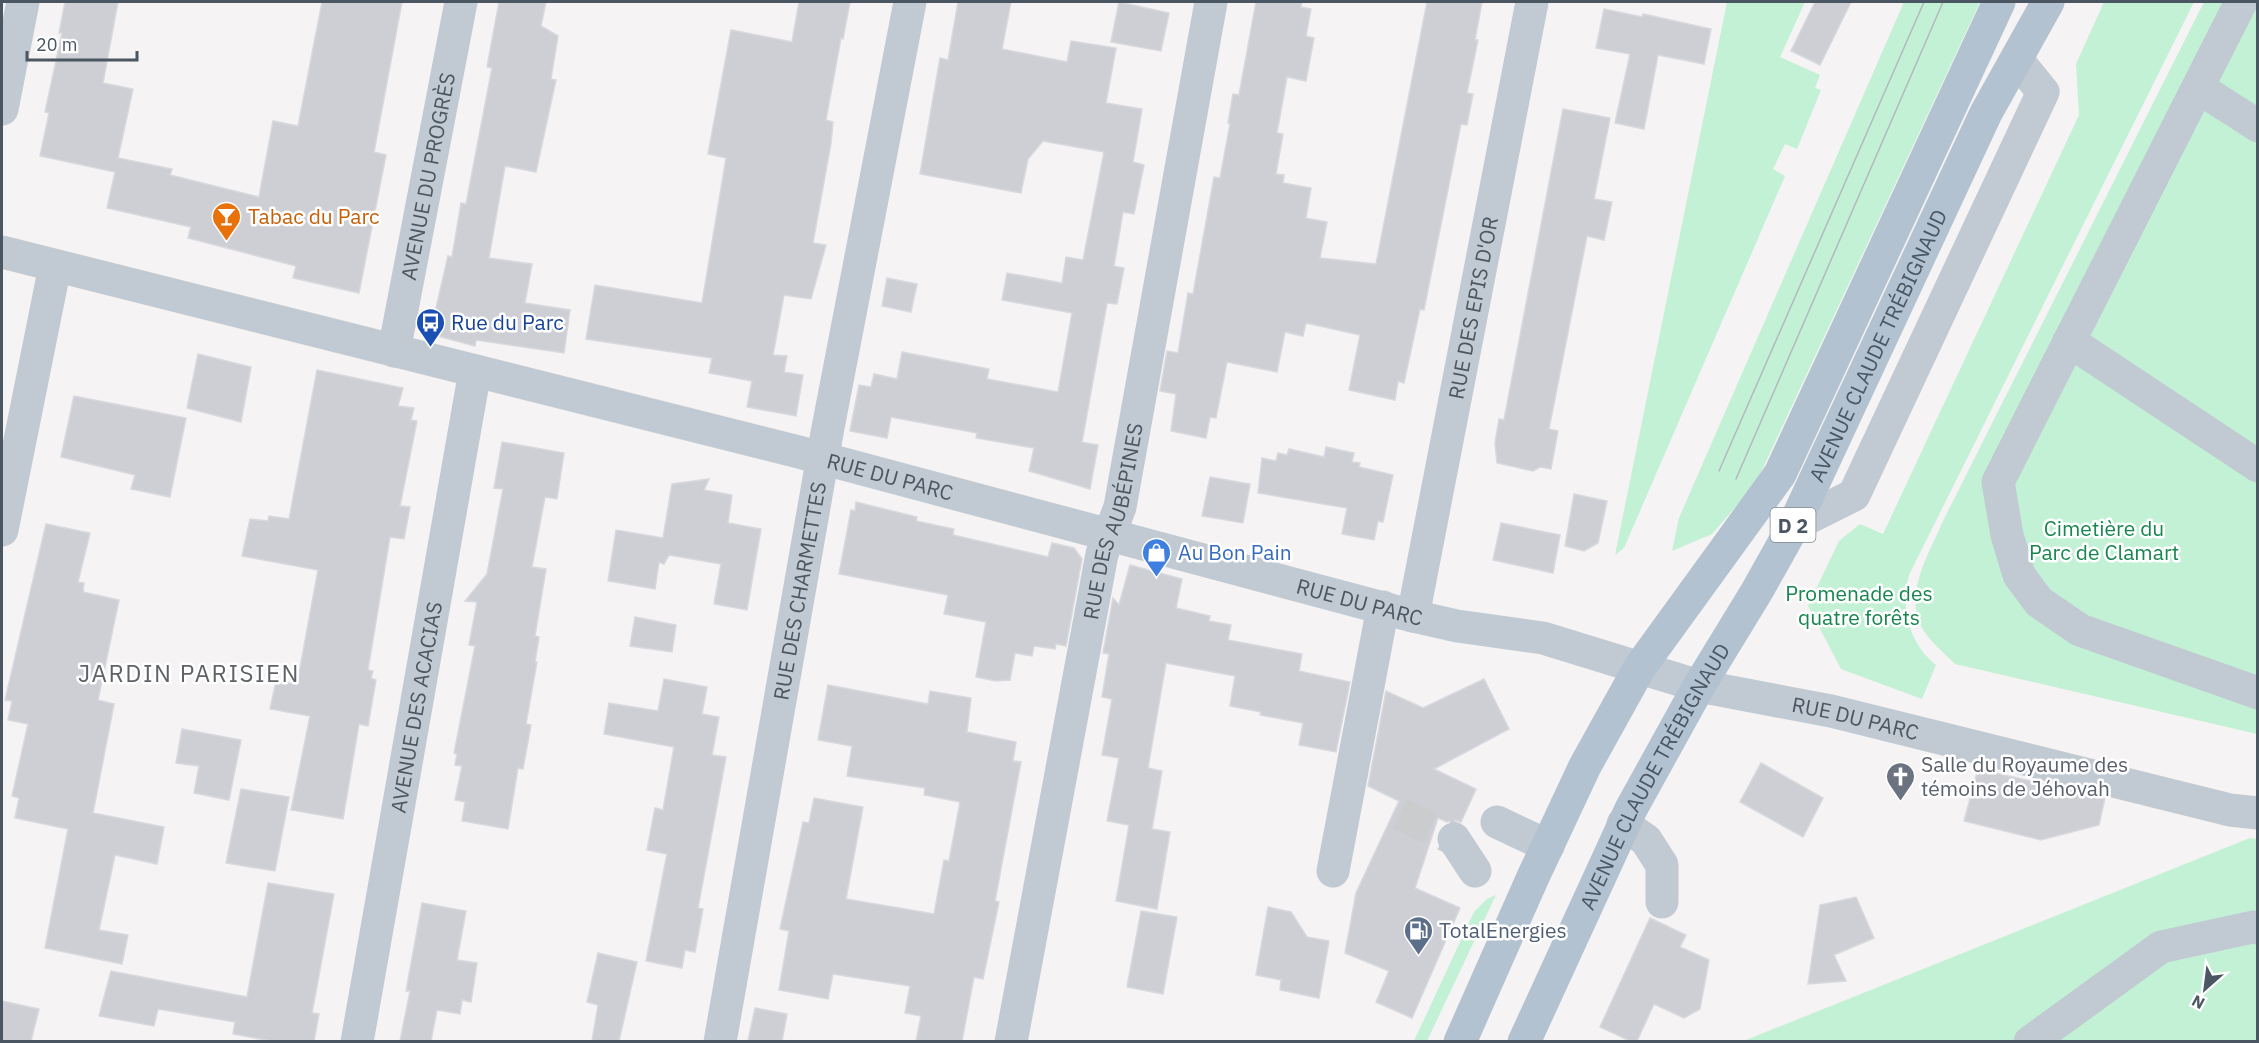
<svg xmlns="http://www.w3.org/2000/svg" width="2259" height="1043" font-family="'IBM Plex Sans',sans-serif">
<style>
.green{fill:#c3f1d5}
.building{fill:#cdcfd5;stroke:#d7d9de;stroke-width:1.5}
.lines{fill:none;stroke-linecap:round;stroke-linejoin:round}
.minor-tunnel{stroke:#caccce;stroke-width:33;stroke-dasharray:33 16;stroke-linecap:butt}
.minor{stroke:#c1cad2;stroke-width:33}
.major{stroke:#b3c2d1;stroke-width:33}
.tram{stroke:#b5b8bd;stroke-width:1.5}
.labels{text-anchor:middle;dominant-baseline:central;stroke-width:5;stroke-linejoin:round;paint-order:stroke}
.shield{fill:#fff;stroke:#808990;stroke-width:1.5}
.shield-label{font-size:20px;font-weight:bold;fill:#4a5661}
.street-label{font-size:21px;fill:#4a5661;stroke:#fff}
.food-label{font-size:21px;fill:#c56008;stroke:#fff;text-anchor:start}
.transit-label{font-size:21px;fill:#164399;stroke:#fff;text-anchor:start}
.park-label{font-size:21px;fill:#17864f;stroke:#fff}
.shop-label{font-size:21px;fill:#366cbe;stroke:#fff;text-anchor:start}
.worship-label{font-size:21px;fill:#5b616d;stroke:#fff;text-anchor:start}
.service-label{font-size:21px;fill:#4e5e75;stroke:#fff;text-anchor:start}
.quarter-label{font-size:24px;letter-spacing:1.5px;fill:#5f6368;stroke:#fff}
</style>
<rect width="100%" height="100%" fill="#f5f3f3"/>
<g class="green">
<path d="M1727,2H1805L1780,57L1820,75L1815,88L1821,90L1797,149L1785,144L1773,169L1785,176L1624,548L1615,555Z"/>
<path d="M1904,2H1980L1762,470L1746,495L1712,534L1672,551L1679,518Z"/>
<path d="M2104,2H2194L1909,575C1900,608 1909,643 1936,665L1922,699L1841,669L1808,606L1839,541L1860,524L1883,534L2079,115L2076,64Z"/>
<path d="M2204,2H2257V734L1955,664C1943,652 1929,641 1921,626C1904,592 1930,552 1943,521Z"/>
<path d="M2250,838L2257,839V1041L1741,1042Z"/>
<path d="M1496,895L1427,1041H1414L1474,912L1487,899Z"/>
</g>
<g class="building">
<path d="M65,2H118L103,83L133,89L118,158L172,169L170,175L259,197L273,121L298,126L322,2H402L374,152L386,155L359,293L293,278L296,266L188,238L191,227L107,208L115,172L40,156L49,113L45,112L62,33H59Z"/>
<path d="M499,2H546L541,26L558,36L551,79L556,80L536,172L505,166L489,258L532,264L525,303L570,310L564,353L476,340L475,346L430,334L448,256L452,257L461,203L466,204L492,68L487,67Z"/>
<path d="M799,2H850L843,39L841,38L826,120L833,122L831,143L813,243L826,245L811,299L784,295L773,355L787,356L784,372L803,375L796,416L747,407L752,381L709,373L712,358L586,339L595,285L702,303L726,158L708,154L731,30L792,42Z"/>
<path d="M958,2H1011L1002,49L1067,62L1071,41L1116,48L1106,103L1142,109L1133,162L1144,165L1134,214L1123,212L1114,266L1124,268L1117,304L1107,303L1082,442L1098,445L1090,489L1029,471L1034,448L976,438L977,433L891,417L887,438L850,431L859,385L871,387L874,374L897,379L902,352L989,369L987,379L1058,392L1072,313L1002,300L1007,273L1062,283L1066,257L1083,260L1104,152L1043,141L1028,159L1021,193L920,174L940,58L948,60Z"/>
<path d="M1119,2L1169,13L1161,51L1111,42Z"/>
<path d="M1256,2H1302L1301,7L1311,9L1306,36L1314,38L1306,81L1287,77L1277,133L1283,134L1276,174L1284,175L1283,183L1311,188L1306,218L1327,222L1320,258L1376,264L1427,2H1482L1475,40H1478L1467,93L1473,94L1467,125L1461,124L1424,310L1420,309L1404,383L1398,381L1395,400L1349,390L1360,335L1306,323L1303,336L1285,332L1277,372L1227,362L1216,418L1210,417L1206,438L1171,431L1176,394L1160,391L1167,351L1178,353L1188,293L1193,294L1214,177L1220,178L1230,124L1228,123L1233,94L1239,95Z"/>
<path d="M1815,2H1851L1820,65L1791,51Z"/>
<path d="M1604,9L1642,17L1643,14L1711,29L1704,64L1658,55L1644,129L1615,123L1630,54L1596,48Z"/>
<path d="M1563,109L1610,118L1594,199L1612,202L1604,240L1587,236L1549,429L1558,431L1551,469L1540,467L1533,471L1497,463L1495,443L1499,419L1504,420Z"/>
<path d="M887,278L917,284L911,312L882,306Z"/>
<path d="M198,354L251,367L241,422L187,408Z"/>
<path d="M317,370L403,388L398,406L414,408L411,420L417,421L400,506L410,507L404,539L390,537L368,670L373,671L371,678L376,680L368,726L359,724L343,819L291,810L310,716L270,709L276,681L297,684L318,570L242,556L250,519L268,521L269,516L289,519Z"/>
<path d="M74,396L186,418L170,497L131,489L135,475L61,457Z"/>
<path d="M502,442L564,453L557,499L545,497L532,567L546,569L535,636L539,637L535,662H537L526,724L531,725L523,769L518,768L508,829L462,821L465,802L455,800L462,766L455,765L457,754L454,753L475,646L469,645L477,602L465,601L487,574L503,489L494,488Z"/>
<path d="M1326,447L1354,453L1352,462L1360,463L1359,467L1393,475L1383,522L1378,521L1374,540L1342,534L1347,508L1258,493L1262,458L1276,461L1278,453L1287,455L1289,449L1324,457Z"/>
<path d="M1210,477L1250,484L1243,523L1202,516Z"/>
<path d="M709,479L704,490L732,495L728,523L761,529L747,610L714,604L721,564L669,555L664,564L659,562L655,589L608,581L616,530L663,538L672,484Z"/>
<path d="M1574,494L1607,501L1598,543L1584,551L1565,546Z"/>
<path d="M856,502L917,517L916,521L954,529L953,535L1048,557L1052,543L1074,548L1082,559L1066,646L1056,644L1055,649L1034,646L1032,656L1015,653L1010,680L996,681L976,677L986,622L944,614L948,595L839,574L851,510L855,511Z"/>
<path d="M1501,523L1560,535L1553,573L1493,560Z"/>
<path d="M46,524L90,533L78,582L84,583L83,592L119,600L98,700L114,704L93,813L164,827L157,864L115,855L99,930L128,935L122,964L45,948L68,829L15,818L19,798L12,796L28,724L8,720L12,701L5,700Z"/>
<path d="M1130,565L1182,579L1176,608L1210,616L1209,621L1231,625L1228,640L1302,654L1299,671L1350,682L1336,752L1299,745L1303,723L1260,715L1261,712L1230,706L1235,676L1166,663L1148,768L1162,771L1152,829L1170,832L1157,909L1116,901L1129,825L1107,821L1119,758L1102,755L1112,699L1102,697L1109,654L1103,653L1113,598L1119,605Z"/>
<path d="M635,617L676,625L672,652L630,646Z"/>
<path d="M664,679L707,687L702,714L719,717L712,755L726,757L698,908L703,909L695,952L685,950L682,968L646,961L667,854L647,850L655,808L663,810L674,747L604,734L609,703L658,711Z"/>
<path d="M1484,679L1509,729L1434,769L1476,789L1461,822L1454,820L1447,822L1438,818L1415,888L1460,908L1412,1018L1376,1002L1389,971L1345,953L1356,893L1399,801L1368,786L1386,691L1423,708Z"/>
<path d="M828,685L928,704L930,691L971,698L967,732L1016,742L1013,761L1021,762L995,901L999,902L983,979L974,977L962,1041H916L921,1016L905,1013L910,986L833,974L828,999L779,990L789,931L780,929L803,822L809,823L814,798L863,807L846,899L934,914L944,860L949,861L960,802L924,795L925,788L847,776L852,746L818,740Z"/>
<path d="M182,729L241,740L229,800L194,793L199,766L176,763Z"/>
<path d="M1761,763L1823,798L1803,837L1740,802Z"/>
<path d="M1978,769L2105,798L2099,825L2041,840L1964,821Z"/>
<path d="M241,789L289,797L275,871L226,863Z"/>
<path d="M268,883L334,894L312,1013L319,1014L314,1041H271L233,1034L235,1022L158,1009L154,1026L99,1016L111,971L247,997Z"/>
<path d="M1856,897L1874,938L1834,955L1846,981L1808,984L1820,905Z"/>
<path d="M422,903L466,911L457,960L477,963L474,983L471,1002L462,1000L460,1014L437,1010L431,1041H400L410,991H406Z"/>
<path d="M1268,907L1291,912L1307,937L1329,941L1319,998L1280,990L1281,980L1256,975Z"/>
<path d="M1141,911L1177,917L1163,994L1127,987Z"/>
<path d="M1650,918L1686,935L1680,947L1709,960L1700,1009L1684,1018L1654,1004L1637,1041H1630L1600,1027Z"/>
<path d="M598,953L637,962L619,1041H592L598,1005L587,1002Z"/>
<path d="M2,1001L39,1009L31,1041H2Z"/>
<path d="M755,1008L787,1014L782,1041H748Z"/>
</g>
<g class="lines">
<path class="minor-tunnel" d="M1400,814L1454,839"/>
<g class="minor">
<path d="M2241,2L1998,482L2007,535L2019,575L2039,602L2080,630L2258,693"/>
<path d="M2199,88L2258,126"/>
<path d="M2,109L23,2"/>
<path id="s1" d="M2,252L795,451L1413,616L1457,626L1543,638L1699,686L1831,711L2230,810L2258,813"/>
<path d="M2069,341L2258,466"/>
<path id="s2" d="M394,351L461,2"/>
<path d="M1794,525L1854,495L2043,92L2017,60"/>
<path d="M2,530L55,266"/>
<path id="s3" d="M1413,616L1532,2"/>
<path d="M1497,822L1548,846"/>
<path d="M1623,824L1646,840L1662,865V902"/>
<path d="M1454,839L1475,871"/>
<path d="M1333,871L1383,607"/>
<path id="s4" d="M357,1042L475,371"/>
<path id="s5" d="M720,1042L827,433L910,2"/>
<path id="s6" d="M1011,1042L1102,554L1120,507L1211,2"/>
<path d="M2030,1042L2161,947L2253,927L2258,928"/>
</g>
<g class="major">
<path d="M1460,1042L1533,877L1585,766L1640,667L1780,474L1999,2"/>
<path id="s7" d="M1524,1042L1631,809L1699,686L1757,591L1794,525L1986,113L2048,2"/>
</g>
<g class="tram">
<path d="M1719,471L1924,2"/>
<path d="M1736,479L1943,2"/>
</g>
</g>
<defs>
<symbol id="bar-pin" viewBox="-11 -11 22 30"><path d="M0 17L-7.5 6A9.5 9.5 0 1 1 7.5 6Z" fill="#e8710a" stroke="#fff"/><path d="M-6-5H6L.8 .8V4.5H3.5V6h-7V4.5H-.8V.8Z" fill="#fff"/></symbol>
<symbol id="bus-pin" viewBox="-11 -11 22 30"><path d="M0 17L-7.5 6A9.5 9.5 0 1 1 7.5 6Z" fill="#1a4fb4" stroke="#fff"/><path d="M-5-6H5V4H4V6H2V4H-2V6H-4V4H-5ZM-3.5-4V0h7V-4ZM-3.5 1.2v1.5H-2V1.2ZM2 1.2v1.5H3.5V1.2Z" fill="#fff"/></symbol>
<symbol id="shop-pin" viewBox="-11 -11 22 30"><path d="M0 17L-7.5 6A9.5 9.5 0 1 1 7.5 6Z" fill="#3f7fe0" stroke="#fff"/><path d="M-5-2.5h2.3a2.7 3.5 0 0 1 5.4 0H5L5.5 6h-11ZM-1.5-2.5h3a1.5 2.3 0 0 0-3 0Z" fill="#fff"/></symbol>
<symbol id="church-pin" viewBox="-11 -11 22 30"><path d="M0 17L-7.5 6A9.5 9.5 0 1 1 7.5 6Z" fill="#6b7280" stroke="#fff"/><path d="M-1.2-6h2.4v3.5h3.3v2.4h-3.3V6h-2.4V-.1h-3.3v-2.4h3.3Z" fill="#fff"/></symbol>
<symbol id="fuel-pin" viewBox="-11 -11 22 30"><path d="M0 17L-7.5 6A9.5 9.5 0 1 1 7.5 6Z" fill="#5c6f8a" stroke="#fff"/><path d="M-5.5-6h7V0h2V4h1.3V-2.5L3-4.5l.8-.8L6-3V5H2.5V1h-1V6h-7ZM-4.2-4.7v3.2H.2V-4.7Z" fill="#fff"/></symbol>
</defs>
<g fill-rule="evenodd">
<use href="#bar-pin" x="210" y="200" width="33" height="45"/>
<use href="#bus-pin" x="414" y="306" width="33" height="45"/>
<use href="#shop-pin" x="1140" y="536" width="33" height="45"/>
<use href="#church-pin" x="1884" y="760" width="33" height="45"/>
<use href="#fuel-pin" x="1402" y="914" width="33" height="45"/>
</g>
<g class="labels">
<rect class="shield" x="1770.5" y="508" width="45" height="34" rx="4.5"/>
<g class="shield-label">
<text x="1793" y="525">D 2</text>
</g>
<g class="street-label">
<text stroke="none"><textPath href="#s2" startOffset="178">AVENUE DU PROGRÈS</textPath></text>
<text stroke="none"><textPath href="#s3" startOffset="314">RUE DES EPIS D'OR</textPath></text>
<text stroke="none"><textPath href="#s7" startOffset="782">AVENUE CLAUDE TRÉBIGNAUD</textPath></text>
<text stroke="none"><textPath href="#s1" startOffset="916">RUE DU PARC</textPath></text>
<text stroke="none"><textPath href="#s6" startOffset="531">RUE DES AUBÉPINES</textPath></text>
<text stroke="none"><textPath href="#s5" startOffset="458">RUE DES CHARMETTES</textPath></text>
<text stroke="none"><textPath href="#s1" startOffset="1402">RUE DU PARC</textPath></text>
<text stroke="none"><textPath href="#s4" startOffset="340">AVENUE DES ACACIAS</textPath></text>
<text stroke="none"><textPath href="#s1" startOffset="1912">RUE DU PARC</textPath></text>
<text stroke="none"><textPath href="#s7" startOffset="296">AVENUE CLAUDE TRÉBIGNAUD</textPath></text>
</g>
<g class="food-label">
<text x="248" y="216">Tabac du Parc</text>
</g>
<g class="transit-label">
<text x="451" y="322">Rue du Parc</text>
</g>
<g class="park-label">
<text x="2104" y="528">Cimetière du<tspan x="2104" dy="24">Parc de Clamart</tspan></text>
<text x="1859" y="593">Promenade des<tspan x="1859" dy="24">quatre forêts</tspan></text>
</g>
<g class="shop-label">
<text x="1178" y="552">Au Bon Pain</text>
</g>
<g class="worship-label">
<text x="1921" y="764">Salle du Royaume des<tspan x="1921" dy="24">témoins de Jéhovah</tspan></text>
</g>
<g class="service-label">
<text x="1439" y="930">TotalEnergies</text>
</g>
<g class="quarter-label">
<text x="189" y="673">JARDIN PARISIEN</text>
</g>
</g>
<rect width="2259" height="1043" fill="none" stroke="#4a5661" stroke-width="6"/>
<g transform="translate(2205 989) rotate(208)" stroke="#ffffff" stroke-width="4.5" paint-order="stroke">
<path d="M0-4.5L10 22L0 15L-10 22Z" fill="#4a5661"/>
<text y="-9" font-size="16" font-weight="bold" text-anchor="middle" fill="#4a5661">N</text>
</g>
<path d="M27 51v9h110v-9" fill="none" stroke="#4a5661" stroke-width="3"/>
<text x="36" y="51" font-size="18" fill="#4a5661" stroke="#ffffff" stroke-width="4.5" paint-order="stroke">20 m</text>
</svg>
